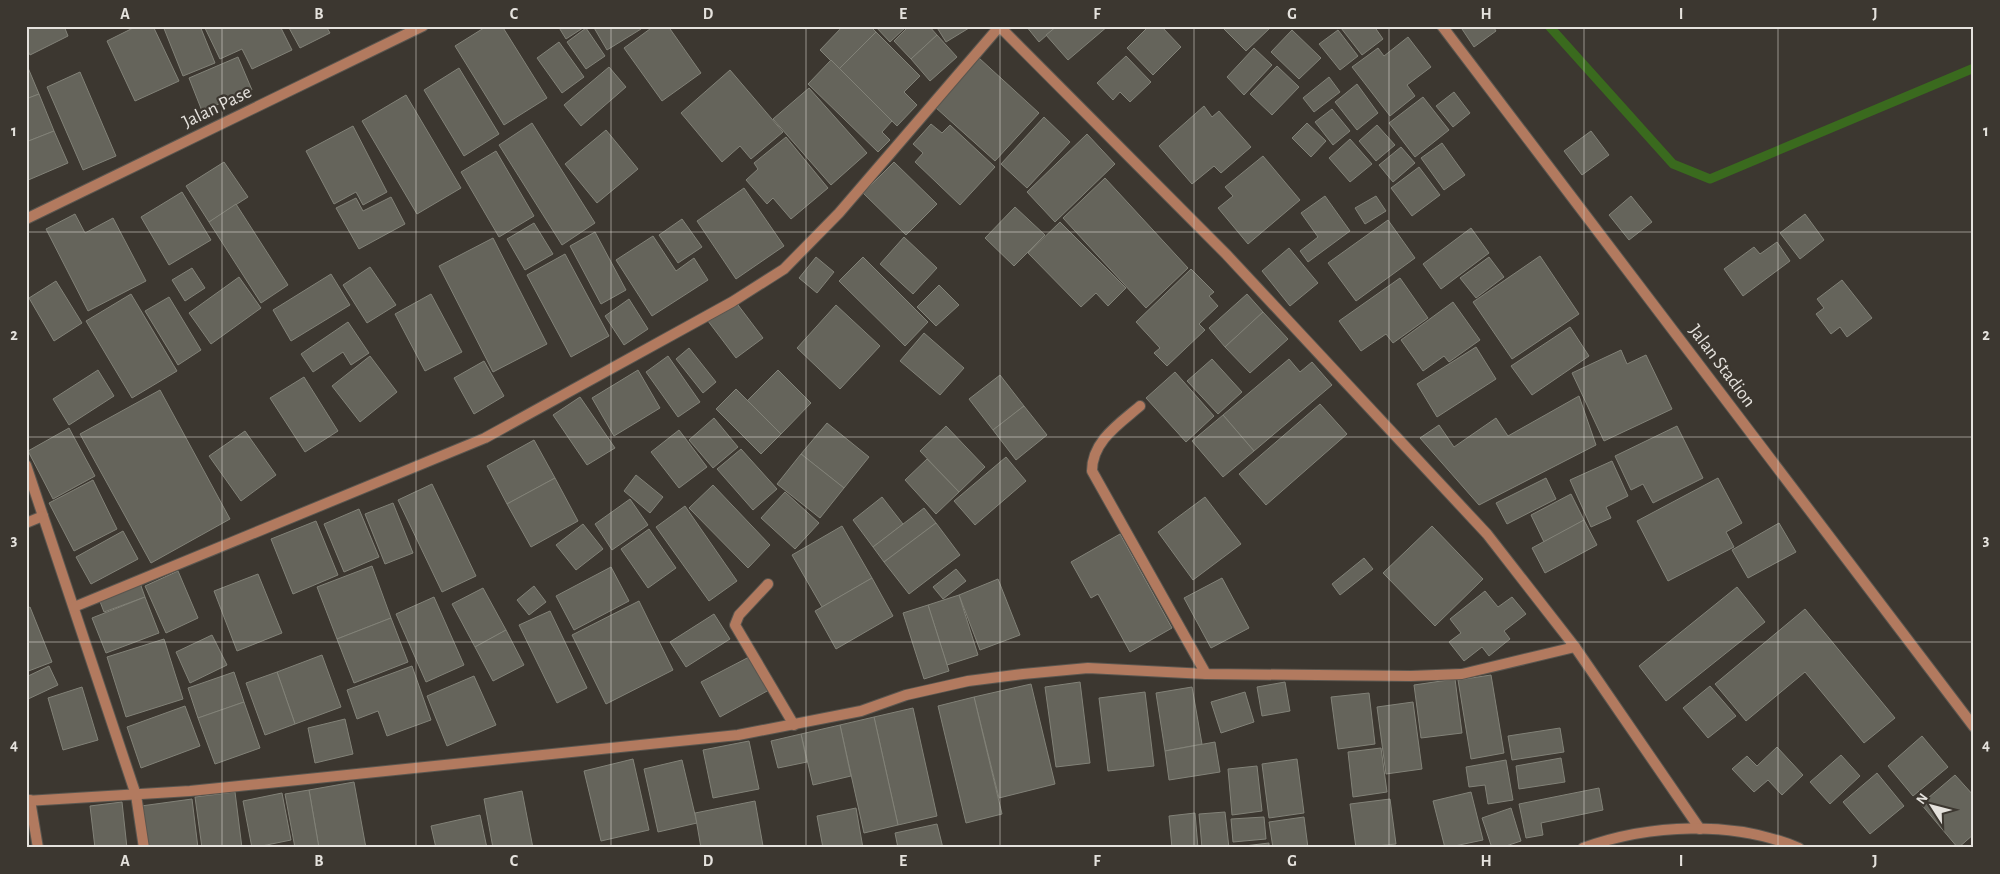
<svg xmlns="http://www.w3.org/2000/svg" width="2000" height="874" font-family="'Alegreya Sans',sans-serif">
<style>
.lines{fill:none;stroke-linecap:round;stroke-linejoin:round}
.stream{stroke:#3a6a1e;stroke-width:9}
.building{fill:#65645b;stroke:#828278}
.street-casing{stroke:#5a564f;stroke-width:12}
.street{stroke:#b27a5f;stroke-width:10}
.grid{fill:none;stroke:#e5e2dd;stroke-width:1;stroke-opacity:0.55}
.labels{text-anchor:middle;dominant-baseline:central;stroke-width:4.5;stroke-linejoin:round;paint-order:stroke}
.street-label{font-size:19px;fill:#e5e2dd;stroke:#3c3730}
.neatline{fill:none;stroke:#e5e2dd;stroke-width:2}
.grid-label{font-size:16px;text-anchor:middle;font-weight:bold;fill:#e5e2dd}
</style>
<rect width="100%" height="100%" fill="#3c3730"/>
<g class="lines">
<path class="stream" d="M1549,26L1673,164L1710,179L1974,68"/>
</g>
<g class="building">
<path d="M26,26H64L68,36L30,55L26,47Z"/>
<path d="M137,26H153L179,81L135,101L107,41Z"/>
<path d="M163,26H200L215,63L183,76Z"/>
<path d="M204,26H280L292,50L252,69L242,49L220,59Z"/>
<path d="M288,26H326L330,33L300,48Z"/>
<path d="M487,26H502L547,98L504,125L455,46Z"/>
<path d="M558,26H586L566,39Z"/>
<path d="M593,26H640L641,29L607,50Z"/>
<path d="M654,26H668L701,73L662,101L624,48Z"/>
<path d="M843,26H870L876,32L839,69L820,50Z"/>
<path d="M875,26H907L890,42Z"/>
<path d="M909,26H929L937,35L911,59L894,41Z"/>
<path d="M936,26H968L969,28L946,42Z"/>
<path d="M1026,26H1057L1039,42Z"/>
<path d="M1057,26H1108L1068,60L1046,35Z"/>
<path d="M1149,26H1161L1181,47L1153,75L1127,48Z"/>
<path d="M1221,26H1268L1270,28L1246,51Z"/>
<path d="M1374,26L1383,39L1362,55L1341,28Z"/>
<path d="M1460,26H1493L1496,31L1474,47Z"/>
<path d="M586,28L605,56L586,69L567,42Z"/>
<path d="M1292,30L1321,58L1299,79L1271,52Z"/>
<path d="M1338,30L1358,56L1340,70L1319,44Z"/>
<path d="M876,32L920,76L904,92L917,105L897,126L839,69Z"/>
<path d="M937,35L957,57L930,81L911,59Z"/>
<path d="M1408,37L1431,67L1407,85L1415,96L1390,116L1352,67L1378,48L1384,56Z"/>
<path d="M559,42L584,77L562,93L537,58Z"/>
<path d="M1254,48L1272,65L1244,95L1227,77Z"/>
<path d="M1126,56L1151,82L1130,102L1120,92L1113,100L1097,83Z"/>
<path d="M238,57L252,90L202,111L189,78Z"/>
<path d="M979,58L1039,113L995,161L935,107Z"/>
<path d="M831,60L892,121L882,132L890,140L878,152L808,84Z"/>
<path d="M26,63L39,94L26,99Z"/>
<path d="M1277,66L1299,87L1272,115L1250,94Z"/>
<path d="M609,67L626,87L581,126L564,105Z"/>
<path d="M459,68L499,134L464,156L424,90Z"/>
<path d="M730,70L783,132L751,159L740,146L722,162L681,113Z"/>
<path d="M80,72L116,156L83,170L47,87Z"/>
<path d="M1329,77L1340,92L1314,112L1303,98Z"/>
<path d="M1357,84L1378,113L1357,130L1335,102Z"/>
<path d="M809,88L867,153L831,185L773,119Z"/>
<path d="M1454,92L1470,113L1453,127L1436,106Z"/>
<path d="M39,94L54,131L26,142V99Z"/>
<path d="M406,95L461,188L417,214L362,121Z"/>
<path d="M1423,97L1449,130L1415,157L1389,123Z"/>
<path d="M1204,106L1212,117L1219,111L1251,147L1221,173L1214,166L1192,184L1159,146Z"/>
<path d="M1332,109L1350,131L1333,145L1315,122Z"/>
<path d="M1044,117L1070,142L1027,188L1001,164Z"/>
<path d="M532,123L595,223L562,245L499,145Z"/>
<path d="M1307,123L1326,141L1311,157L1292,138Z"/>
<path d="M931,124L942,133L950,125L995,167L960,205L915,162L923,153L913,144Z"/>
<path d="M1377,125L1395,145L1376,161L1359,141Z"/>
<path d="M353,126L387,192L363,205L356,192L334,204L306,151Z"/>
<path d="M606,130L638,169L597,203L565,164Z"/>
<path d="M54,131L68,163L26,181V142Z"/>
<path d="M1591,131L1609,155L1582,175L1564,151Z"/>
<path d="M1087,134L1115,164L1055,222L1027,192Z"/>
<path d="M786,137L828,188L791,219L773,198L767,204L746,180L758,169L754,163Z"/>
<path d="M1350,139L1372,164L1350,182L1329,158Z"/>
<path d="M1442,143L1465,175L1444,190L1421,158Z"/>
<path d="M1401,147L1415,163L1393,182L1379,165Z"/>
<path d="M496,151L534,216L499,237L461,172Z"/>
<path d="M1263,156L1300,200L1248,244L1218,208L1233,196L1225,187Z"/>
<path d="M224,162L248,197L209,222L186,186Z"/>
<path d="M894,162L937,204L906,235L863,193Z"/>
<path d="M1419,167L1440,195L1412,216L1391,188Z"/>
<path d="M1105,178L1188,268L1146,308L1063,218Z"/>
<path d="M744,188L784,246L736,279L697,221Z"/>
<path d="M182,192L211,240L169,265L141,217Z"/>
<path d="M1325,196L1350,231L1308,262L1300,251L1318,237L1301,213Z"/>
<path d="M1376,196L1386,211L1365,224L1355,208Z"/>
<path d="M1631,196L1652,222L1629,240L1609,215Z"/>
<path d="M391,197L405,224L359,249L336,208L356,198L363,211Z"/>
<path d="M236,204L288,285L261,303L209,222Z"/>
<path d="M1015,207L1045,235L1014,266L985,238Z"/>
<path d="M75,214L85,233L113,218L146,281L88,311L46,229Z"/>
<path d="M1805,214L1824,240L1800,259L1780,233Z"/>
<path d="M682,219L702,247L678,263L659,235Z"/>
<path d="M1388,220L1415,258L1356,301L1328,263Z"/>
<path d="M1060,222L1126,288L1108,306L1096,293L1081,307L1028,253Z"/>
<path d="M534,223L553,254L525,270L507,239Z"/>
<path d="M1471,228L1489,253L1441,289L1423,264Z"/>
<path d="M595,232L626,290L601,304L570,246Z"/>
<path d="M653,236L676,271L694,258L708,280L652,316L616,260Z"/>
<path d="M904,237L937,268L913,294L880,264Z"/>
<path d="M493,238L547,344L493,372L439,266Z"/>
<path d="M1777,242L1790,261L1743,296L1724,269L1754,247L1760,254Z"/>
<path d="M1289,248L1318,283L1290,306L1262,271Z"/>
<path d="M565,254L609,336L571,357L527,275Z"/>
<path d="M1540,256L1579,314L1512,359L1473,302Z"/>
<path d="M816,257L834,272L817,293L799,278Z"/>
<path d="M863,257L928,322L905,346L839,281Z"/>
<path d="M1489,257L1504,277L1476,298L1460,278Z"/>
<path d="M370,267L396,305L367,323L343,285Z"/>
<path d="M192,268L205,288L185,301L172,280Z"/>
<path d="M1191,269L1214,292L1209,296L1218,306L1199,324L1205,330L1167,366L1154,353L1160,348L1136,322Z"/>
<path d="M331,274L350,305L291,341L273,310Z"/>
<path d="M239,277L261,308L211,344L189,313Z"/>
<path d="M1400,278L1428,318L1393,343L1386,334L1361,351L1339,321Z"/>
<path d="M1842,280L1872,318L1847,337L1840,327L1831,334L1816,314L1824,308L1817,299Z"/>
<path d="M56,281L82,323L54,341L29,298Z"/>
<path d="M939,285L959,305L936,326L917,307Z"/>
<path d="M131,294L177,371L132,398L86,321Z"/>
<path d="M431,294L462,352L425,371L395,314Z"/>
<path d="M1247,294L1263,312L1225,347L1209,328Z"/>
<path d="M169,297L201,350L178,365L145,311Z"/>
<path d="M629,299L648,329L624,345L605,316Z"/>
<path d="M735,301L763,338L736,358L708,321Z"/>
<path d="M1453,302L1480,340L1449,362L1444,356L1423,371L1401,340Z"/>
<path d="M836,305L880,346L840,389L797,348Z"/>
<path d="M1263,312L1288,339L1250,373L1225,347Z"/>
<path d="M348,322L369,353L351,365L343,352L313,372L301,354Z"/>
<path d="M1570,327L1589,356L1532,395L1511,366Z"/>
<path d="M924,333L964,368L940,395L900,361Z"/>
<path d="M1476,347L1496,379L1437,417L1417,384Z"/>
<path d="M689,348L716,382L703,393L676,359Z"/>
<path d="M1621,350L1627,364L1646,355L1672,409L1604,441L1572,373Z"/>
<path d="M370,356L397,392L360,422L332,386Z"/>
<path d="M668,356L700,402L678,417L646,372Z"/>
<path d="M1212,359L1242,392L1218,414L1187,381Z"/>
<path d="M1289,359L1300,372L1312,362L1332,385L1254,451L1223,415Z"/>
<path d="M484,361L504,396L474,414L454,378Z"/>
<path d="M98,370L114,396L69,425L53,399Z"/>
<path d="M638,370L660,408L614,436L592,398Z"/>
<path d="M778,370L811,403L781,434L747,401Z"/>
<path d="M1175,372L1214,416L1186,442L1146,398Z"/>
<path d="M1000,375L1024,406L993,430L969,399Z"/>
<path d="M304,377L338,431L305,452L270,398Z"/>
<path d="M736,389L781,434L761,454L716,409Z"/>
<path d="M160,390L230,519L151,563L80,434Z"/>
<path d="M1579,396L1596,445L1479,505L1420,438L1439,425L1454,447L1496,418L1508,436Z"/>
<path d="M580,397L615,448L587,465L553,415Z"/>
<path d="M1320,404L1347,434L1266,505L1239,474Z"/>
<path d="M1024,406L1047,435L1016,460L993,430Z"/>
<path d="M1223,415L1254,451L1223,477L1192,441Z"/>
<path d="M714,418L738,447L713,468L689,440Z"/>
<path d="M827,423L869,457L844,488L801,454Z"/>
<path d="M946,426L985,467L959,492L920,451Z"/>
<path d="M1677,426L1703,478L1653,503L1643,484L1631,490L1615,456Z"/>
<path d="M69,428L95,476L53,499L28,451Z"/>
<path d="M679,430L707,467L679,488L651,452Z"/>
<path d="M245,431L276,475L241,501L209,456Z"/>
<path d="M534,440L555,478L507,504L487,466Z"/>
<path d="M741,449L777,489L753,510L717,469Z"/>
<path d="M801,454L844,488L820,518L777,484Z"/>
<path d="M1006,457L1026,481L975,525L954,501Z"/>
<path d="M927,459L959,492L936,514L905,480Z"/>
<path d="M1612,461L1628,496L1606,507L1611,518L1591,527L1570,480Z"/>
<path d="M636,475L663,497L650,513L624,491Z"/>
<path d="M555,478L578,521L531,547L507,504Z"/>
<path d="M1546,478L1556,499L1507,524L1496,503Z"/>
<path d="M1718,478L1742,523L1726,532L1734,547L1668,581L1637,521Z"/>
<path d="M93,480L117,529L74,551L49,503Z"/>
<path d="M432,484L476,576L442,592L398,500Z"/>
<path d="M713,485L770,545L748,568L689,508Z"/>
<path d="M785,492L819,523L795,549L761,518Z"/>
<path d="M1571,494L1584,520L1544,542L1531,515Z"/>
<path d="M882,497L903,524L873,547L853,520Z"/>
<path d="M1205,497L1241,544L1193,580L1158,532Z"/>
<path d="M630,499L648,525L612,550L595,524Z"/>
<path d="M393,503L413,553L385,564L365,514Z"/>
<path d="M685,506L737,581L709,601L656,527Z"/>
<path d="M924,508L936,523L884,562L873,547Z"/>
<path d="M359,509L379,557L344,572L324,524Z"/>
<path d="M1584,520L1597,545L1545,573L1532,548Z"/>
<path d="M316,521L338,575L293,594L271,539Z"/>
<path d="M936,523L960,555L909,594L884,562Z"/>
<path d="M1779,523L1796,552L1748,578L1732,550Z"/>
<path d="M583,524L603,549L576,570L556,545Z"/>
<path d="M842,526L872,578L822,607L792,555Z"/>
<path d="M1432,526L1483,579L1435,626L1383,573Z"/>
<path d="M649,529L676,568L648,588L621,549Z"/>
<path d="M123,531L138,559L91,584L76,557Z"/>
<path d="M1120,534L1172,628L1130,652L1098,594L1091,598L1071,562Z"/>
<path d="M1364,558L1373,569L1340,595L1332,584Z"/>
<path d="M372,566L391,618L337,639L317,587Z"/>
<path d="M611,567L629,601L574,630L556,596Z"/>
<path d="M956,569L966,581L943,599L933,587Z"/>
<path d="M178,571L198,618L166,633L145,586Z"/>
<path d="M258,574L282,633L237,651L214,591Z"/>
<path d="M872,578L893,616L836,649L815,611Z"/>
<path d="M1222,578L1249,628L1211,648L1184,598Z"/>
<path d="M998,579L1020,635L980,650L959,595Z"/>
<path d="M140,583L145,597L104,612L99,599Z"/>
<path d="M534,586L546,602L529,615L517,600Z"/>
<path d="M1737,587L1765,622L1666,701L1639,666Z"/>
<path d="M483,588L506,630L475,647L452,604Z"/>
<path d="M1485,591L1498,607L1512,597L1526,614L1504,631L1510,639L1489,656L1482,647L1464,661L1449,642L1461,633L1450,619Z"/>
<path d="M959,595L978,655L947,665L928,605Z"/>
<path d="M145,597L159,633L106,653L92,618Z"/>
<path d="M434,597L464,665L426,682L396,614Z"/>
<path d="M639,601L673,670L606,704L572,635Z"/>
<path d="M928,605L949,671L924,679L903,613Z"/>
<path d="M30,607L52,662L26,672V609Z"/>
<path d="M1805,609L1895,718L1864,743L1805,672L1746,721L1715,684Z"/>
<path d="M550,611L587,688L557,703L519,625Z"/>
<path d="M714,614L730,639L686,667L670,642Z"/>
<path d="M391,618L408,662L354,683L337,639Z"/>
<path d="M506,630L524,665L493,681L475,647Z"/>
<path d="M212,635L227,665L190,683L176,652Z"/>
<path d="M164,639L183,699L126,717L107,657Z"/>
<path d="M322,655L341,707L295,724L277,672Z"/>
<path d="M751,656L769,690L720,717L701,682Z"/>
<path d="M49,666L58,685L26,700V677Z"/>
<path d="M412,666L431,720L387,736L378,711L357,719L347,690Z"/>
<path d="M234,672L244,702L198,718L188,688Z"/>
<path d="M277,672L295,724L265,735L246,683Z"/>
<path d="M1491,675L1504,753L1471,759L1458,680Z"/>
<path d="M474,676L496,725L447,746L427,696Z"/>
<path d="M1455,679L1462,733L1421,738L1414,685Z"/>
<path d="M1080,682L1090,763L1056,767L1045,687Z"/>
<path d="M1285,682L1290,711L1262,716L1257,687Z"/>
<path d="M1031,684L1055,784L999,798L974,697Z"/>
<path d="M1710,686L1736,716L1708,738L1683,708Z"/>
<path d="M82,687L98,740L63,750L48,698Z"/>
<path d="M1192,687L1202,744L1165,751L1156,693Z"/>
<path d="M1145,692L1154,766L1108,771L1099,698Z"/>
<path d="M1245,692L1254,722L1221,733L1211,702Z"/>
<path d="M1369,693L1375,744L1338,749L1331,697Z"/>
<path d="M974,697L1002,814L966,823L938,706Z"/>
<path d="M244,702L260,748L215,764L198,718Z"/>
<path d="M1413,702L1422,769L1386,774L1377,707Z"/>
<path d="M185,706L200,746L141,768L127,727Z"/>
<path d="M913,708L937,816L898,825L874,717Z"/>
<path d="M874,717L898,825L864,833L840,725Z"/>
<path d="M345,719L353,754L315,763L308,728Z"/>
<path d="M840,725L851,776L813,785L801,734Z"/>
<path d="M1560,728L1564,752L1512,760L1508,736Z"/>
<path d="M801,734L807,762L778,768L771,741Z"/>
<path d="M1922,736L1948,767L1913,796L1888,766Z"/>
<path d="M749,741L759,789L713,798L703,750Z"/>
<path d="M1215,742L1220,772L1169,780L1165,751Z"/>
<path d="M1777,747L1803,775L1782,795L1768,780L1754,792L1732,769L1747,756L1757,766Z"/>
<path d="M1381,748L1387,792L1353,797L1348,752Z"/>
<path d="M1841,755L1860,776L1830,804L1810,782Z"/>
<path d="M1561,758L1565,782L1519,789L1516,766Z"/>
<path d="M633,759L649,830L601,841L584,771Z"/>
<path d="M1297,759L1304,813L1269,818L1262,764Z"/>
<path d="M682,760L697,823L658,832L644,769Z"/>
<path d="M1506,760L1513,800L1488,804L1485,785L1469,787L1466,767Z"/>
<path d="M1257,766L1262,811L1232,815L1228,769Z"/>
<path d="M1877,773L1904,806L1870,834L1843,802Z"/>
<path d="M1955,775L1974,796V834L1958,848L1921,804Z"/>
<path d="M354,782L366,848H319L309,790Z"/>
<path d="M1599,788L1603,810L1541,823L1543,835L1526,838L1519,804Z"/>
<path d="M309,790L319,848H295L285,794Z"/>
<path d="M522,791L533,848H493L484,799Z"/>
<path d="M235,792L242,848H202L195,797Z"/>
<path d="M1471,792L1483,840L1445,848L1433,801Z"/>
<path d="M282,793L291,840L252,848L243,801Z"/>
<path d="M192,799L198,848H146L141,806Z"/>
<path d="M1390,799L1396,844L1356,848L1350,804Z"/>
<path d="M755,801L763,846L701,848L695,813Z"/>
<path d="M122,802L127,848H95L90,806Z"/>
<path d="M856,808L863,848H823L817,816Z"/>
<path d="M1511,808L1521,841L1500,848H1492L1482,818Z"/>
<path d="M1225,812L1229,848H1202L1199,814Z"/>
<path d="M1195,813L1198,848H1172L1169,816Z"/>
<path d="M480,815L487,848H436L431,826Z"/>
<path d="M1264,817L1266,839L1233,842L1231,819Z"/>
<path d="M1304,817L1308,848H1273L1269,822Z"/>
<path d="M937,824L943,848H898L895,833Z"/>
<path d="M1269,843V848H1236V847Z"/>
</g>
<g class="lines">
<defs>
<g id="street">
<path d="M999,26L1226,254L1487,534L1575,647L1700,829"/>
<path d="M1442,26L1974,727"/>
<path d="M26,219L423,26"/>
<path d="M1140,406C1119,424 1092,441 1092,471L1206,674"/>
<path d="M26,465L136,795L144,848"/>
<path d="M26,523L43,516"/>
<path d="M768,584L739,615L735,625L794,725"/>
<path d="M74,607L485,438L732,302L784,269L839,213L999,27"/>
<path d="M30,800L38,848"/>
<path d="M26,801L190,791L738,735L861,711L906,695L968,681L1023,674L1088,668L1206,674L1411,676L1462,674L1575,647"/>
<path d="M1583,848C1649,824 1733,820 1799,848"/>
</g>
</defs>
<use href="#street" class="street-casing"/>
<use href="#street" class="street"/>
</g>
<path class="grid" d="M222,26V848M416,26V848M611,26V848M806,26V848M1000,26V848M1194,26V848M1389,26V848M1584,26V848M1778,26V848M26,232H1974M26,437H1974M26,642H1974"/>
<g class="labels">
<g class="street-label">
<text transform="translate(217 107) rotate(-26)">Jalan Pase</text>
<text transform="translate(1722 366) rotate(53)">Jalan Stadion</text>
</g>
</g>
<rect width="2000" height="874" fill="none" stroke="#3c3730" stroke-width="55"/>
<g transform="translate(1932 806) rotate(306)" stroke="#3c3730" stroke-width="4" paint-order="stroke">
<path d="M0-4L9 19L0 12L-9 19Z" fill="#e5e2dd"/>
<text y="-8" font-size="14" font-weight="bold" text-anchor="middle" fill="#e5e2dd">N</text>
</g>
<rect x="28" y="28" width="1944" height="818" class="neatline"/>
<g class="grid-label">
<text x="125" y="19">A</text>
<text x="319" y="19">B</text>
<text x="514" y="19">C</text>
<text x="708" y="19">D</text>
<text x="903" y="19">E</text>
<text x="1097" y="19">F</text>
<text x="1292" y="19">G</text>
<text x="1486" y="19">H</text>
<text x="1681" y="19">I</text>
<text x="1875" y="19">J</text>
<text x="14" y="136">1</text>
<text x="1986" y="136">1</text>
<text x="14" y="340">2</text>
<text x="1986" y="340">2</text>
<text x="14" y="545">3</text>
<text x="1986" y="545">3</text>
<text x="14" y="750">4</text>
<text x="1986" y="750">4</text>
<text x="125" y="866">A</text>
<text x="319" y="866">B</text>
<text x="514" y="866">C</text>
<text x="708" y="866">D</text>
<text x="903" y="866">E</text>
<text x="1097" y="866">F</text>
<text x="1292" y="866">G</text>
<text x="1486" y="866">H</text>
<text x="1681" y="866">I</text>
<text x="1875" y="866">J</text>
</g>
</svg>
